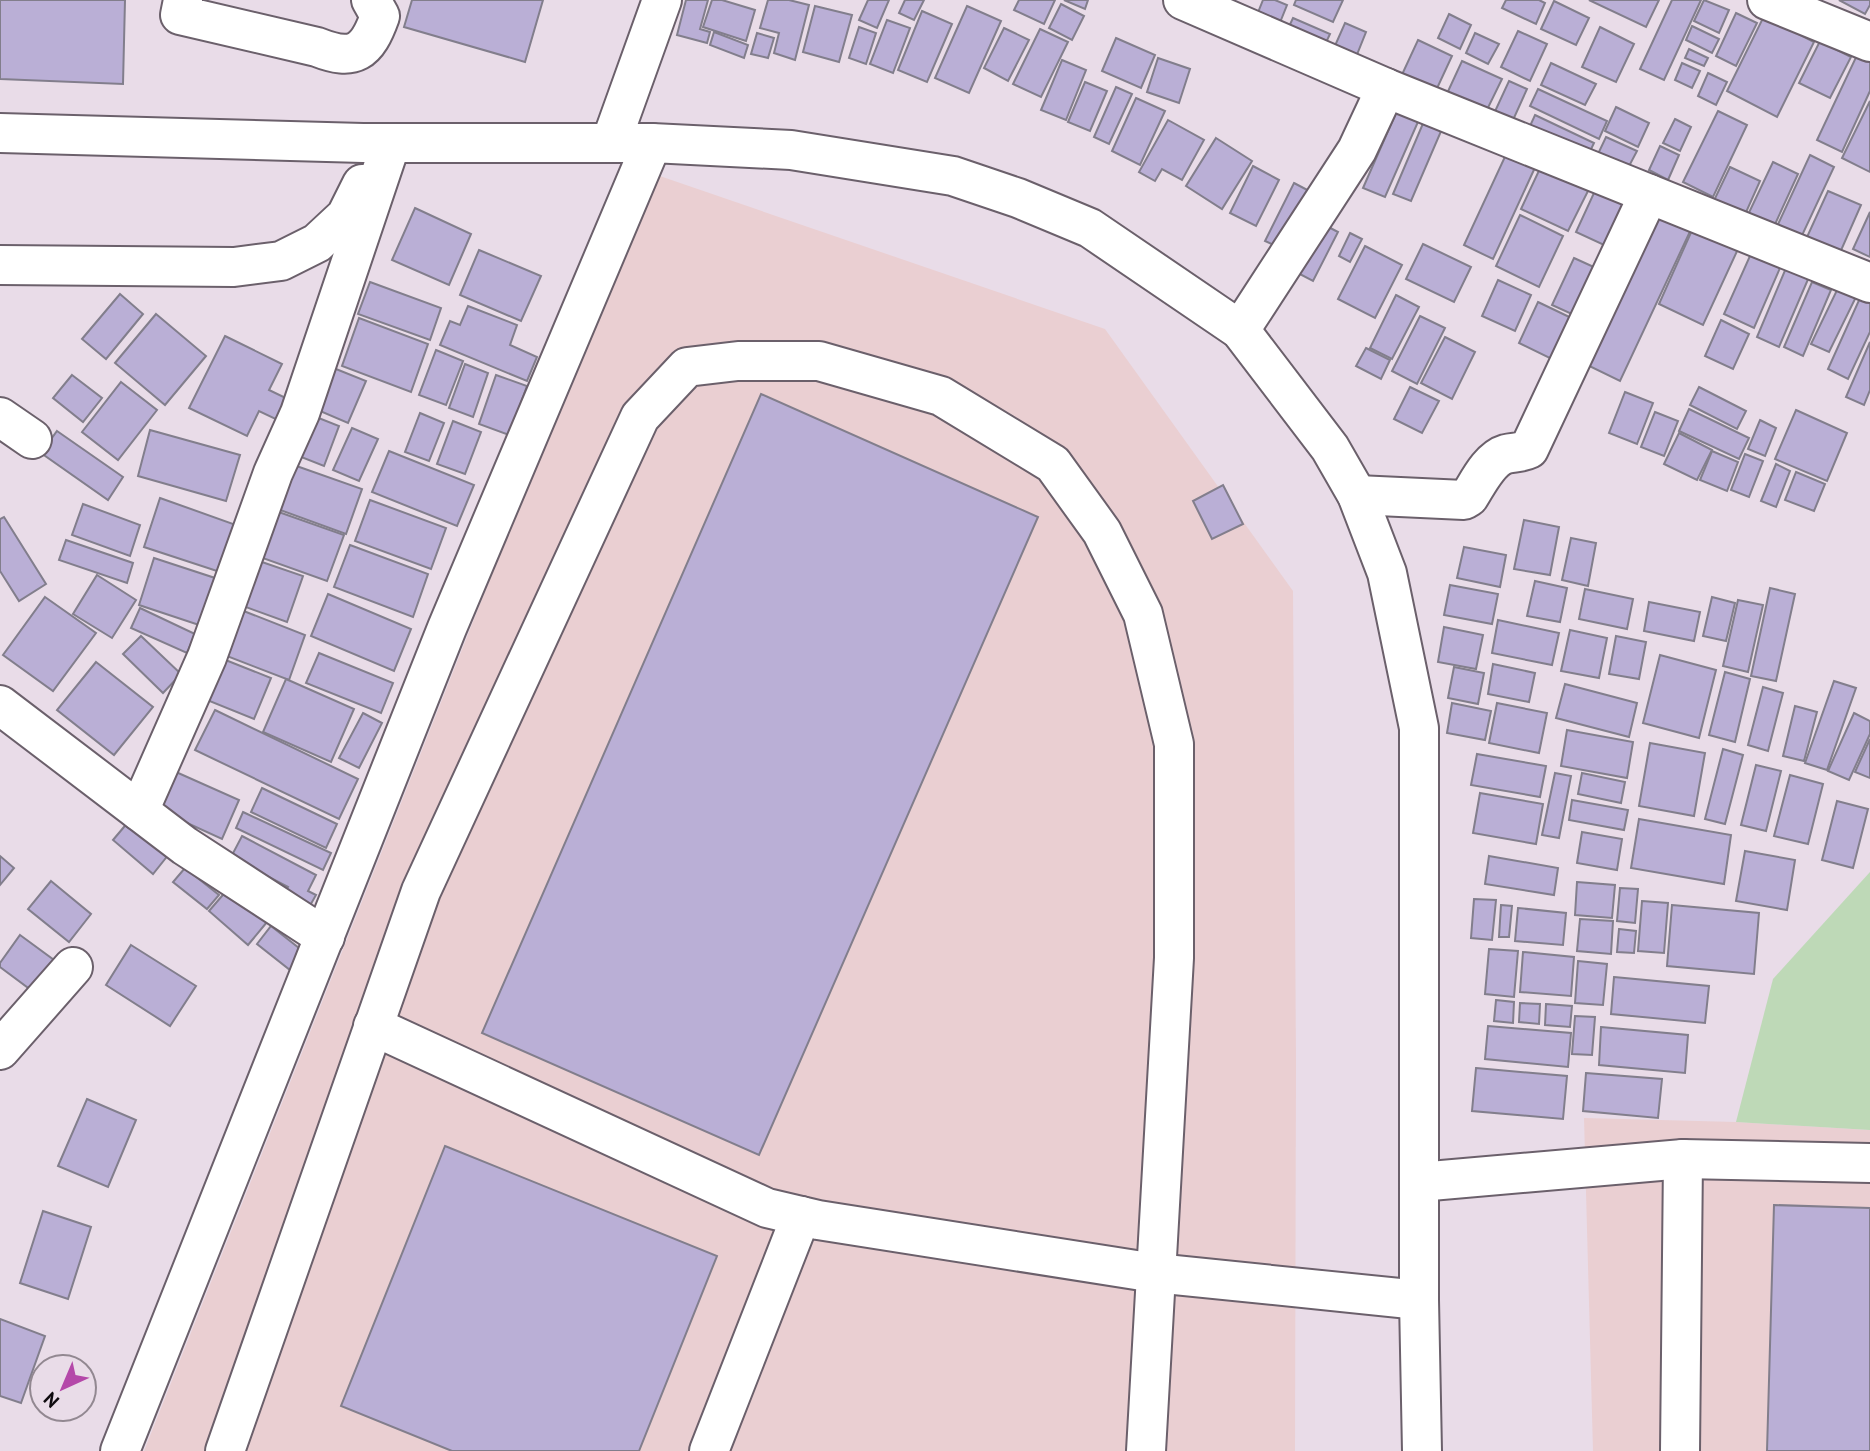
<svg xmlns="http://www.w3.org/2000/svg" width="1870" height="1451" font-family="'PT Sans',sans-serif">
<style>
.industrial{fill:#eacfd2}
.green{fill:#bed9b7}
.building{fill:#baafd6;stroke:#827e8c;stroke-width:2}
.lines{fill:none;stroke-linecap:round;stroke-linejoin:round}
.minor-casing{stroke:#6b606b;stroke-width:42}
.minor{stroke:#fff;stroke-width:38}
</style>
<rect width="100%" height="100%" fill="#e9dce8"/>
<g class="industrial">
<path d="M651,173L1105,329L1293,591L1296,1062L1295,1451H144Z"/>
<path d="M1584,1118L1736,1122L1870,1130V1451H1593Z"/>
</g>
<path class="green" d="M1870,872V1130L1736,1122L1773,979Z"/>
<g class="building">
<path d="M0,0H125L123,84L0,79Z"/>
<path d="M412,0H543L525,62L404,27Z"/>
<path d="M686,0H708L700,29L710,32L707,43L677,35Z"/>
<path d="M712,0H722L755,10L746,41L703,27Z"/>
<path d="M768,0H789L809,5L795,60L774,53L779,33L760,28Z"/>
<path d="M868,0H889L877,28L859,20Z"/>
<path d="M905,0H924L914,20L899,13Z"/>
<path d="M1019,0H1055L1044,24L1014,10Z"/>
<path d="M1064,0H1088L1085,9Z"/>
<path d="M1263,0H1275L1287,5L1279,25L1257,15Z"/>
<path d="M1296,0H1343L1333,22L1294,5Z"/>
<path d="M1506,0H1539L1545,3L1536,24L1502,8Z"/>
<path d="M1589,0H1659L1646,27Z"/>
<path d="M1672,0H1701L1664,80L1640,69Z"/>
<path d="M1704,0L1729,10L1719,33L1694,21Z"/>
<path d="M1839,0H1870V5L1865,14Z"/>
<path d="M1554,1L1589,18L1576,45L1541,29Z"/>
<path d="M1061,4L1084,16L1072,40L1049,28Z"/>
<path d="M815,6L852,15L839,62L803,52Z"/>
<path d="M967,6L1001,21L969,93L935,78Z"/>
<path d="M922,11L952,24L927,82L898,70Z"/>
<path d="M1736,13L1757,23L1736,66L1716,56Z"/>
<path d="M1449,14L1471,25L1460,49L1438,38Z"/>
<path d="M1764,16L1814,42L1777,117L1727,91Z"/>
<path d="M1293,18L1330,34L1322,51L1285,35Z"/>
<path d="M887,20L910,28L893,73L870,64Z"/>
<path d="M1345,23L1366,32L1352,67L1330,57Z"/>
<path d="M1692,26L1719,39L1712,53L1686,40Z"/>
<path d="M859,27L876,33L866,64L849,58Z"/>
<path d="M1600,27L1634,44L1616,82L1582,67Z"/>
<path d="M1004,28L1029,40L1008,81L984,68Z"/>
<path d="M1040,29L1068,42L1041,97L1013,84Z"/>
<path d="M1518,31L1547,44L1530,81L1501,67Z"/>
<path d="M714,32L748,45L744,58L710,45Z"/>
<path d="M757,33L774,38L768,58L751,54Z"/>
<path d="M1475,33L1499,44L1488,64L1466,53Z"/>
<path d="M1116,38L1155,55L1141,88L1102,71Z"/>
<path d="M1418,40L1452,56L1433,97L1399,81Z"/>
<path d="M1820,41L1851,57L1830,98L1799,83Z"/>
<path d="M1689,49L1708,58L1704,66L1685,58Z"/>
<path d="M1858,53L1870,59V91L1842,152L1817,140Z"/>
<path d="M1158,58L1190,69L1179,103L1147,92Z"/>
<path d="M1062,60L1086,70L1066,120L1041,110Z"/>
<path d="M1462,61L1502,79L1483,118L1444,100Z"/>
<path d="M1551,63L1596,84L1585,105L1541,85Z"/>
<path d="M1682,63L1700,71L1692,88L1675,80Z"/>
<path d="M1708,73L1727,82L1716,105L1698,96Z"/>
<path d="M1509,81L1527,89L1509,129L1491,120Z"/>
<path d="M1085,82L1107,91L1090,131L1068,122Z"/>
<path d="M1116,87L1132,94L1109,144L1094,137Z"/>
<path d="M1538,89L1607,121L1599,139L1530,106Z"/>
<path d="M1136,98L1165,111L1140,165L1112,151Z"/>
<path d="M1870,101V172L1842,158Z"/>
<path d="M1399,106L1421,115L1385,197L1363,188Z"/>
<path d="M1616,107L1649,123L1638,147L1605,131Z"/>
<path d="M1718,111L1747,125L1713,197L1683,182Z"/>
<path d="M1427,114L1445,122L1411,201L1393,194Z"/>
<path d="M1535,115L1594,143L1584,164L1525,137Z"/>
<path d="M1675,119L1691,127L1680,151L1663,143Z"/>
<path d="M1168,120L1204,140L1182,180L1162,169L1155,181L1139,172Z"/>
<path d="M1606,137L1637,151L1627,170L1597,156Z"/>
<path d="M1216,138L1252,161L1222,209L1186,186Z"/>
<path d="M1660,146L1679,155L1668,180L1649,170Z"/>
<path d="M1509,148L1538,161L1493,259L1464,245Z"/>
<path d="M1810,155L1834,167L1798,244L1774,233Z"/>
<path d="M1543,162L1591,185L1568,231L1521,209Z"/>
<path d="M1773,162L1798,174L1771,233L1745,221Z"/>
<path d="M1253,166L1279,180L1256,226L1230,213Z"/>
<path d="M1730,167L1760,181L1739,228L1708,213Z"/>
<path d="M1599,182L1640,202L1617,251L1576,232Z"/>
<path d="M1294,183L1315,194L1287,251L1265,241Z"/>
<path d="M1828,191L1861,205L1835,264L1802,248Z"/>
<path d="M1650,202L1694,223L1620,381L1577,360Z"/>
<path d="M415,208L471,234L449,285L392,260Z"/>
<path d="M1870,212V257L1853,249Z"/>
<path d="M1520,215L1563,236L1539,287L1496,266Z"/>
<path d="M1319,222L1338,232L1313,281L1294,271Z"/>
<path d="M1693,228L1738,249L1703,325L1659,304Z"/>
<path d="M1350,233L1362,239L1350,262L1339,256Z"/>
<path d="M1423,244L1471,267L1454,302L1406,279Z"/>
<path d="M1365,246L1402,265L1375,318L1338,299Z"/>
<path d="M1754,247L1783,261L1754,328L1724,314Z"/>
<path d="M479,250L541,276L521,321L460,295Z"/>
<path d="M1574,258L1607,273L1585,320L1552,305Z"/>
<path d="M1786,268L1809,277L1779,347L1757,337Z"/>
<path d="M1498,280L1531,295L1515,331L1482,316Z"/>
<path d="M370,282L441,308L430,340L358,314Z"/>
<path d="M1812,282L1831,290L1803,356L1784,347Z"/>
<path d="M1838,288L1856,297L1829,352L1811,344Z"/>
<path d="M120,294L143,314L106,359L82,339Z"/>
<path d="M1396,295L1419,307L1392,359L1370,348Z"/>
<path d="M1860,298L1870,302V332L1848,379L1828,369Z"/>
<path d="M1538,302L1584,324L1564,365L1519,343Z"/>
<path d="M468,306L517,325L510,345L537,357L527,381L440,345L450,321L460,325Z"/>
<path d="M156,314L206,356L165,405L115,363Z"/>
<path d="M1420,316L1445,328L1417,384L1392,371Z"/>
<path d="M359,318L428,344L411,392L342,366Z"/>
<path d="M1721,320L1749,334L1733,369L1705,356Z"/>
<path d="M225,336L282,364L269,390L294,402L284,423L259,411L247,436L189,408Z"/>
<path d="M1445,337L1475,352L1452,399L1421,383Z"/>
<path d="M1870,342V390L1864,405L1846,397Z"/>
<path d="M1366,348L1390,360L1381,379L1356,366Z"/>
<path d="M436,350L463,361L446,405L419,395Z"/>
<path d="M465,364L488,373L473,417L449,408Z"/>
<path d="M331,367L366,381L348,423L313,408Z"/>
<path d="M72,375L102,398L83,422L53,398Z"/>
<path d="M496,375L527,386L509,435L479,424Z"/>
<path d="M121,382L157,410L118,460L82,432Z"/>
<path d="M1410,387L1439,401L1422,433L1394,419Z"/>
<path d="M1699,387L1746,411L1737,429L1690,405Z"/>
<path d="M1625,392L1653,403L1637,444L1609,433Z"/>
<path d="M761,394L1038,517L759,1155L482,1033Z"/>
<path d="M1689,409L1749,438L1739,459L1679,431Z"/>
<path d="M1796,410L1847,433L1827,481L1775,459Z"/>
<path d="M1655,412L1678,421L1664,456L1641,447Z"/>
<path d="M306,413L339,426L324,466L291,453Z"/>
<path d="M420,413L444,423L429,461L405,452Z"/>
<path d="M1760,420L1776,428L1765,456L1748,449Z"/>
<path d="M453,421L481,432L465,474L437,464Z"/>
<path d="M352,428L378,439L359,481L333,470Z"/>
<path d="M150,430L240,455L226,501L138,476Z"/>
<path d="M57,431L123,477L108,500L41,453Z"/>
<path d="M1679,433L1712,450L1697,480L1664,464Z"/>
<path d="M389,451L474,485L457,526L372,492Z"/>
<path d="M1712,451L1738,462L1727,491L1700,480Z"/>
<path d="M1745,454L1763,461L1749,497L1731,490Z"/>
<path d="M288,463L362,489L346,534L272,507Z"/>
<path d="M1776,464L1790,471L1776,507L1761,501Z"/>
<path d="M1796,472L1825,484L1814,511L1785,500Z"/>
<path d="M1223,485L1243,524L1212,539L1193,501Z"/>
<path d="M160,498L236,525L220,572L144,547Z"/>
<path d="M370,500L446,528L431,569L355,541Z"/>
<path d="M83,504L140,525L130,556L72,535Z"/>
<path d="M273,510L344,535L327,581L257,556Z"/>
<path d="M4,517L46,584L19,601L0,571V519Z"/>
<path d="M1524,520L1559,527L1550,575L1514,569Z"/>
<path d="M1571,538L1596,543L1588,586L1562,580Z"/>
<path d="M66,540L133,563L127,583L59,560Z"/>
<path d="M350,545L428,574L413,617L334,587Z"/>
<path d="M1464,547L1506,555L1500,587L1457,578Z"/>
<path d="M154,558L215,578L199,625L139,605Z"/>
<path d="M259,561L303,576L287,622L243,606Z"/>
<path d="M97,575L136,600L112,638L73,614Z"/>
<path d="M1535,581L1567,588L1560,622L1527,616Z"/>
<path d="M1450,585L1498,594L1492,624L1444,615Z"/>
<path d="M1770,588L1795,594L1776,681L1751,676Z"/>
<path d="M1585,589L1633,599L1627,629L1579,619Z"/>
<path d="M328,594L411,629L394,671L311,636Z"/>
<path d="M45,597L96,633L53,691L3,655Z"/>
<path d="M1712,597L1735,603L1726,641L1703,636Z"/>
<path d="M1738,600L1763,605L1748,672L1723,666Z"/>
<path d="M1649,602L1700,612L1694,641L1644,631Z"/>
<path d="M140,608L195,634L187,653L131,628Z"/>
<path d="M236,608L305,635L289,680L219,653Z"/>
<path d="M1498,620L1559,633L1552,665L1492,653Z"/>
<path d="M1444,627L1483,635L1476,669L1438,662Z"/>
<path d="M1570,630L1607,638L1599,678L1561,671Z"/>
<path d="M141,636L181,674L163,693L123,654Z"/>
<path d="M1616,636L1646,642L1639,679L1609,674Z"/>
<path d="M319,653L393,683L381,713L306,683Z"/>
<path d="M1660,655L1716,670L1699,738L1643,723Z"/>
<path d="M218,657L271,678L254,719L202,698Z"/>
<path d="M96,662L153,707L114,755L57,710Z"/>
<path d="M1493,664L1535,673L1529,702L1488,694Z"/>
<path d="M1454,667L1484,673L1478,704L1448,698Z"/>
<path d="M1725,672L1750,679L1735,742L1709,735Z"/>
<path d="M286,679L354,709L331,762L263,732Z"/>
<path d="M1834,681L1856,688L1827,770L1805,763Z"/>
<path d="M1565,684L1637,703L1629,737L1556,718Z"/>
<path d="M1763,687L1783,693L1768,751L1748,745Z"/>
<path d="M1452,703L1491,711L1485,740L1447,733Z"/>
<path d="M1497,703L1547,713L1539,753L1489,743Z"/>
<path d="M1795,706L1817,712L1804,761L1783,756Z"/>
<path d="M215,710L358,779L339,819L195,750Z"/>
<path d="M363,713L382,723L359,768L339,758Z"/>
<path d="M1854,713L1870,721V734L1849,780L1828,771Z"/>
<path d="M1567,730L1633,742L1627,778L1561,766Z"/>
<path d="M1870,739V778L1855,772Z"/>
<path d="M1650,743L1705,753L1694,816L1639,806Z"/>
<path d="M1723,749L1743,755L1725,824L1705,819Z"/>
<path d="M1477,754L1546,766L1540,797L1471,785Z"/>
<path d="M1756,765L1781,771L1766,831L1741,825Z"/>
<path d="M167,768L239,800L222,839L150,806Z"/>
<path d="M1555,773L1571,776L1559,838L1542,835Z"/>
<path d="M1582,773L1625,782L1621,803L1578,794Z"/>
<path d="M1790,775L1823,784L1808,844L1774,836Z"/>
<path d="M262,788L337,824L326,848L251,812Z"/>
<path d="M1480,793L1543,804L1536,844L1473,833Z"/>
<path d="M1572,800L1628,810L1624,830L1569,820Z"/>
<path d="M1837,801L1868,809L1853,868L1822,860Z"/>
<path d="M243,812L331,853L323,870L236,828Z"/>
<path d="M1639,819L1731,835L1724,884L1631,868Z"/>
<path d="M129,821L169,854L153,874L113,840Z"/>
<path d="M1582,832L1622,839L1617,870L1577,863Z"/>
<path d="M242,836L316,875L308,891L316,895L303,918L278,905L288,887L231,857Z"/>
<path d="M1745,851L1795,860L1787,910L1736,901Z"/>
<path d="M0,856L14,868L0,885Z"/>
<path d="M1489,856L1558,868L1554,895L1485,884Z"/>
<path d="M185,868L219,895L207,909L173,882Z"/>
<path d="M51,881L91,914L69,942L28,909Z"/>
<path d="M1577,882L1615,885L1612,918L1575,915Z"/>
<path d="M1620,888L1638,889L1635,923L1617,921Z"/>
<path d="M228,889L267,922L248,945L209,911Z"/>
<path d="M1474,899L1496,900L1492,940L1471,938Z"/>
<path d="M1642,901L1668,903L1664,953L1638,951Z"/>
<path d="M1501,905L1512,906L1509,937H1499Z"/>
<path d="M1672,905L1759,913L1754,974L1667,966Z"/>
<path d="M1518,908L1566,913L1563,945L1515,941Z"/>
<path d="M1580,919L1613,921L1611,954L1577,951Z"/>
<path d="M271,926L304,952L290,970L257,944Z"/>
<path d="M1619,929L1636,931L1634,953L1617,952Z"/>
<path d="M20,935L54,960L31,990L0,967V963Z"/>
<path d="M131,945L196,986L170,1026L106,985Z"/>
<path d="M1489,949L1518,951L1514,997L1485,994Z"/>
<path d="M1523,952L1574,957L1571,996L1520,992Z"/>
<path d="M1578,961L1607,964L1603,1005L1575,1003Z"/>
<path d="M1614,977L1709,986L1705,1023L1611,1014Z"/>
<path d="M1496,1000L1514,1002L1513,1023L1494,1021Z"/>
<path d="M1520,1003L1540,1004L1539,1024L1519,1022Z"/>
<path d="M1546,1004L1572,1006L1570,1027L1545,1025Z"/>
<path d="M1575,1016L1595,1017L1592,1055L1572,1054Z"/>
<path d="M1488,1026L1571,1033L1568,1067L1485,1059Z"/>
<path d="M1601,1027L1688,1035L1685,1073L1599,1065Z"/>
<path d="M1476,1068L1567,1076L1563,1119L1472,1111Z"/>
<path d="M1586,1073L1662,1079L1658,1118L1583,1111Z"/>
<path d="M87,1099L136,1120L108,1187L58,1166Z"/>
<path d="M445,1146L717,1256L639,1451H452L341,1406Z"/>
<path d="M1774,1205L1870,1208V1451H1767Z"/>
<path d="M43,1211L91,1227L68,1299L20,1283Z"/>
<path d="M0,1319L45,1336L21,1403L0,1396Z"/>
</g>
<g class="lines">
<defs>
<g id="minor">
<path d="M183,0L180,15L317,47C355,62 367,52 380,16L371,0"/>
<path d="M1183,0L1386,88L1870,283"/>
<path d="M1767,0L1870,42"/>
<path d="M0,133L363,143H652L791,150L953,176L1018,198L1090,228L1240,330L1330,448L1357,495L1387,573L1419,728V1300L1422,1451"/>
<path d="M611,142L662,0"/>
<path d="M0,265L234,267L281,261L317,243L346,216L362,184"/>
<path d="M1240,330L1357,150L1386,88"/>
<path d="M0,417L32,439"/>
<path d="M1357,495L1464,500L1469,497C1478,483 1489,459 1506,454C1514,452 1521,453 1529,449L1649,194"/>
<path d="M0,705L185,846L325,937"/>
<path d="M139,811L207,657L273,473L300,413L391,143"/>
<path d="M373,1026L767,1208L818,1220L1155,1273L1419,1300"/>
<path d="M0,1050L73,967"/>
<path d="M1419,1182L1683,1159L1870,1163"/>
<path d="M120,1451L447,628L652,143"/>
<path d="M225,1451L421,891L640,417L687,367L738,361H819L941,396L1053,464L1102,532L1143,614L1174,744V958L1146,1451"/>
<path d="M709,1451L801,1216"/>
<path d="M1680,1451L1683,1159"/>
</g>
</defs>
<use href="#minor" class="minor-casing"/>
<use href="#minor" class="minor"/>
</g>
<g transform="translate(63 1388) rotate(224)"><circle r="33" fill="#e9dce8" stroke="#928891" stroke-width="2"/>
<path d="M0-5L12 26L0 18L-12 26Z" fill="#b448a9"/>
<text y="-10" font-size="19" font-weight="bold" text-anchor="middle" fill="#0f0b0f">N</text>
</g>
</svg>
